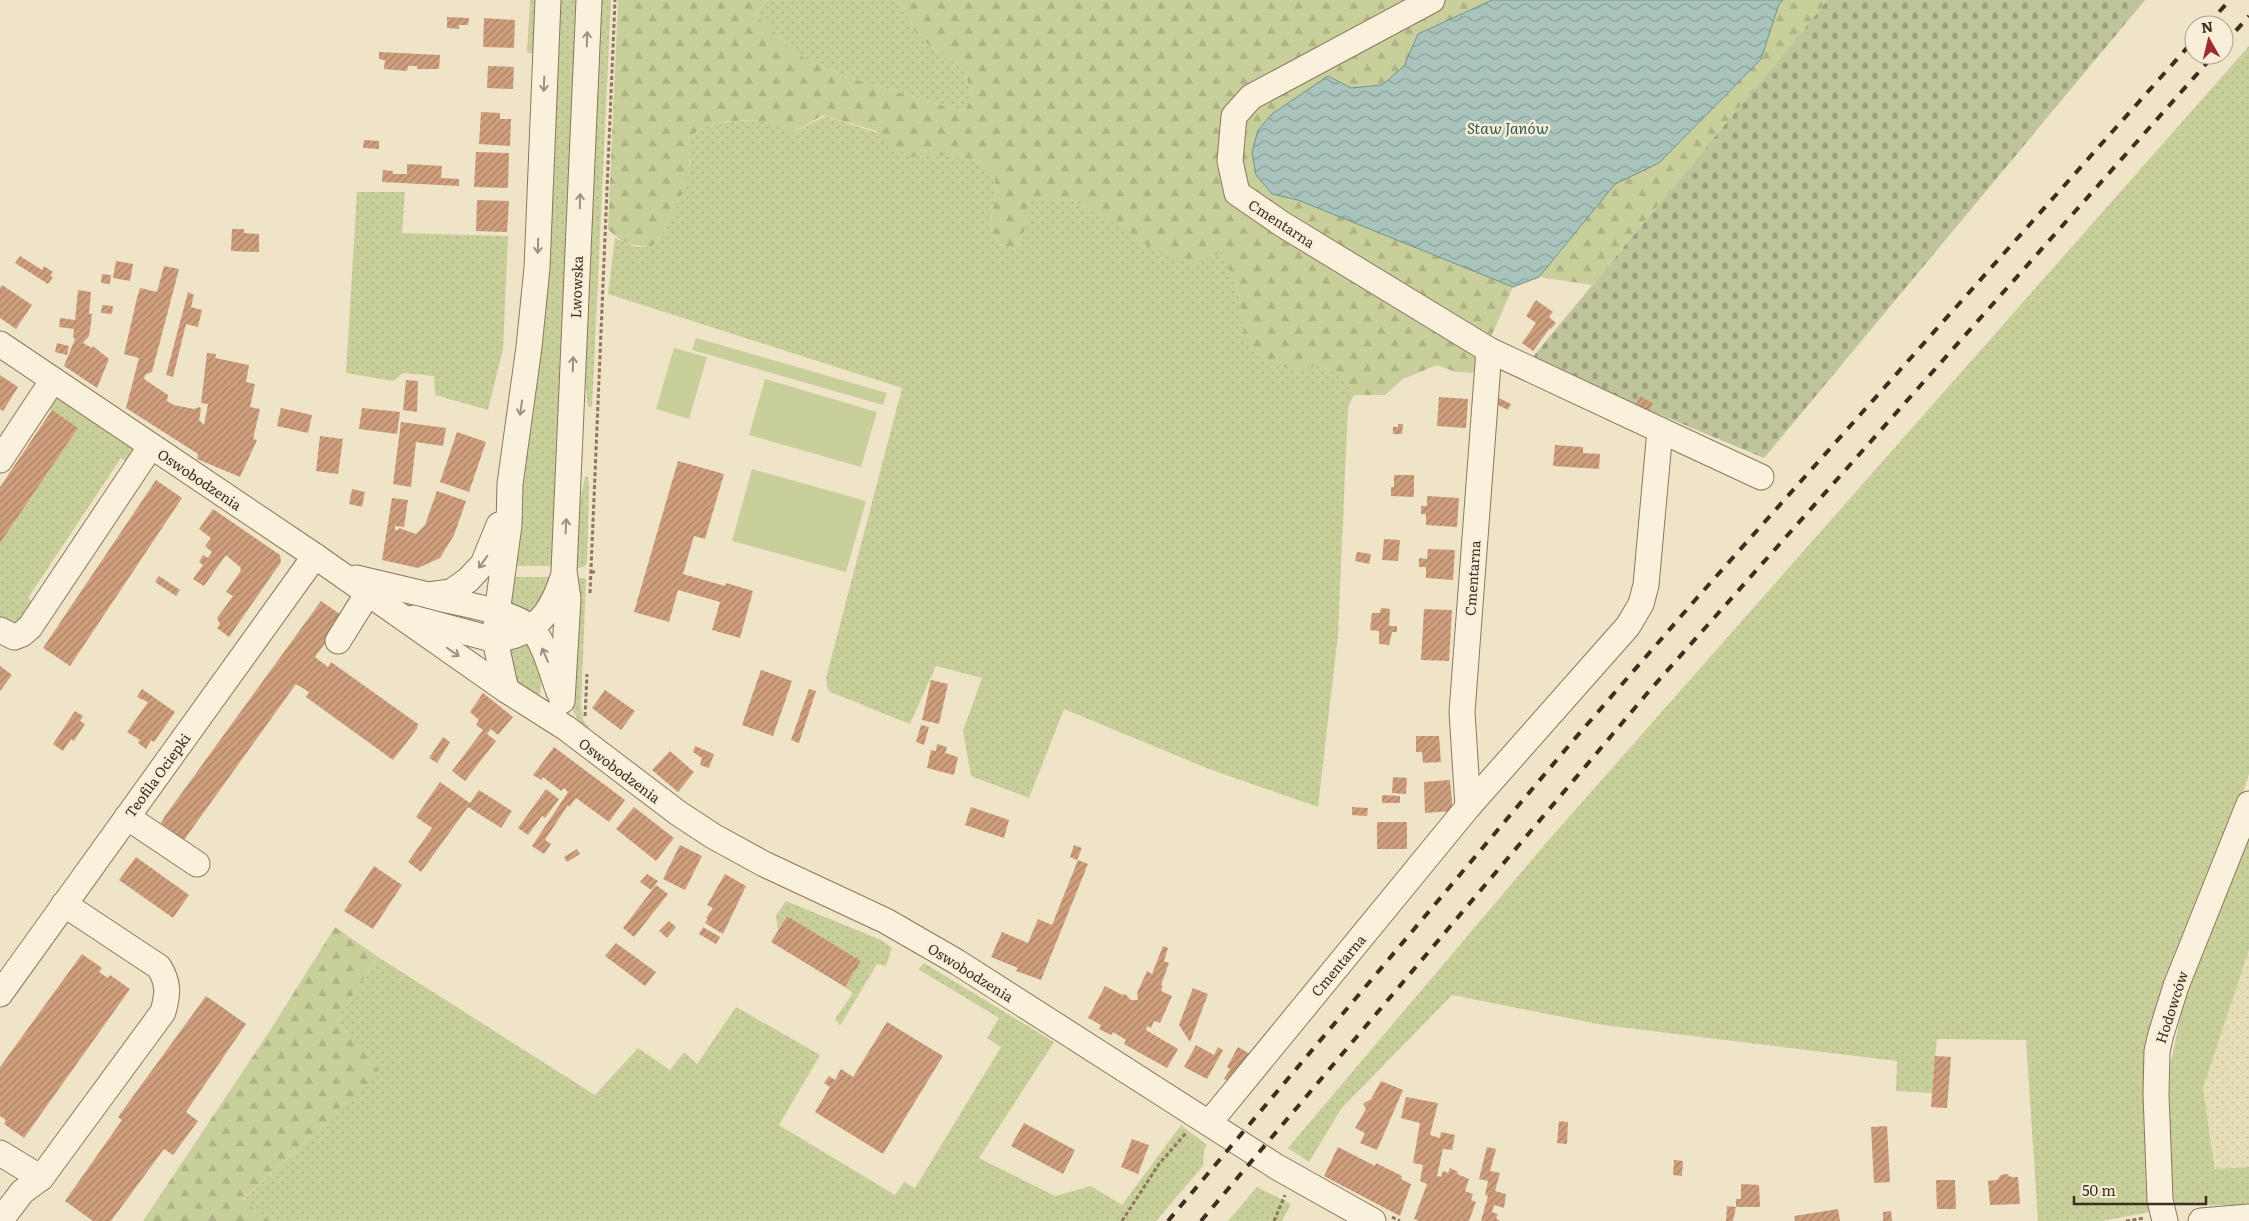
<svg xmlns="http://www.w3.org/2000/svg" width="2249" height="1221" font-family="Literata,serif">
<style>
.farmland{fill:url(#farmland-dots)}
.grass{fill:url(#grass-dots)}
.forest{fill:url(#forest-firs)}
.cemetery{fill:url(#cemetery-stones)}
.pitch{fill:#c9cf9b}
.water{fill:url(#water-waves);stroke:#6f938a}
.building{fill:url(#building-hatch)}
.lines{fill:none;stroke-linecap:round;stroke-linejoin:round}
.minor-casing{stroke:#8d765c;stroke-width:27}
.path{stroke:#8d765c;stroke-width:3;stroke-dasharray:4 2.5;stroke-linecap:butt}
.minor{stroke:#faf1dc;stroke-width:25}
.rail{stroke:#3d2e20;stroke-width:4;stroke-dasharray:9 9;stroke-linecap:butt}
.oneway{stroke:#9c907e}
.labels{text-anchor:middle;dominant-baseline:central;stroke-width:5;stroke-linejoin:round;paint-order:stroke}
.street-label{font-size:14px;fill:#3d2e20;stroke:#f7eed8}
.water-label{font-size:15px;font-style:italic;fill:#2f5d5a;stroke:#f7eed8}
</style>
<defs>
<pattern id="farmland-dots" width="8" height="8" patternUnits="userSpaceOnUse" patternTransform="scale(1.25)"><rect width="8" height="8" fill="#e6deb5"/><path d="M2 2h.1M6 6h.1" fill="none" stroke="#c6bf9b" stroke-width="1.8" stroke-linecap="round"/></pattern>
<pattern id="grass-dots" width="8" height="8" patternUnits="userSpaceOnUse" patternTransform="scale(1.25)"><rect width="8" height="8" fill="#c9cf9b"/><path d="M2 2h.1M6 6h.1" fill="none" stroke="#aeb285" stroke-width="1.8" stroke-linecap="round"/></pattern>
<pattern id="forest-firs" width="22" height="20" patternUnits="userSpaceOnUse" patternTransform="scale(1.25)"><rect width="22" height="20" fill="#c9cf9b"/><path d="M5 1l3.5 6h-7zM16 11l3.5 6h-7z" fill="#aeb285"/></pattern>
<pattern id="cemetery-stones" width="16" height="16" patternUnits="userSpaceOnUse" patternTransform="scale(1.25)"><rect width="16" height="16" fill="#bfc49a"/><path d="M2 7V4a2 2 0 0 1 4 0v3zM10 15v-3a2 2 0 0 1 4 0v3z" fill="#9ca07d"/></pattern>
<pattern id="water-waves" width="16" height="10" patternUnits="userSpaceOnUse" patternTransform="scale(1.25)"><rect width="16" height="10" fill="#a9c4bc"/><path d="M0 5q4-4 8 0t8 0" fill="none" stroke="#8ba098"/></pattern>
<pattern id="building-hatch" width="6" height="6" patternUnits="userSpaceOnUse" patternTransform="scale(1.25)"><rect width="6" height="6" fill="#cf9f7d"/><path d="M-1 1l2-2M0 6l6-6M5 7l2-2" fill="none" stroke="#a98266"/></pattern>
</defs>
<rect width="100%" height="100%" fill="#f0e4c8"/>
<path class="farmland" d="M2249,950V1167L2216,1169L2203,1088Z"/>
<g class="grass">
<path d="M530,0H538L536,53H527Z"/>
<path d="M557,0H579L555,566H510Z"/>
<path d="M597,0H611L592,407H588L583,362Z"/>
<path d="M767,0H901L900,3L918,37L964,69L972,97L964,112L843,76L797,54L755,14Z"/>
<path d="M2249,46V774L2238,809L2172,974L2150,1212L2102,1221H2038L2026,1040L1937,1039L1932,1093L1896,1091L1897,1061L1603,1025L1452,995L1341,1109L1309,1162L1288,1148L1546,843Z"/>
<path d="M825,116L937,152L978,160L995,175L994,203L989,227L1000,245L1017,249L1028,221V199H1070L1101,215L1223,252L1239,294L1245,334L1292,369L1319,366L1340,373L1354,395L1348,407L1338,635L1318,807L1209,769L1064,709L1029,798L971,776L963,731L982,678L936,666L910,724L828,691L826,678L902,388L608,294L615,238L637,247L653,246L666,227L685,183L691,161L688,146L693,135L709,124L738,121L772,122L792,133Z"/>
<path d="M357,192H405L402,233L508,236L503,349L488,410L435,395L434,376L403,373L393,381L346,373Z"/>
<path d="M58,393L137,446L133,466L121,458L28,598L40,607L25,628L0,623V543L78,428L48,408Z"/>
<path d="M585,477H588L589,486L587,563L584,567L575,568L576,521Z"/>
<path d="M509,577H554L553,581L531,613L507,603Z"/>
<path d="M573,578H584L586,580L581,705L583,720L589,727L583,730L571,707Z"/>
<path d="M522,639C525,641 529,644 531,647C540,658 546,690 536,701L523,695L502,647Z"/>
<path d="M2249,833V950L2203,1088L2215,1169L2249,1167V1206L2170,1204L2166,1085L2184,1000Z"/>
<path d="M786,901L881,940L892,948L886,966L877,964L840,1026L835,1019L853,993L845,987L861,961L787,916L778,930L776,915Z"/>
<path d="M378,957L595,1095L638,1048L670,1070L684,1052L697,1064L736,1007L820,1055L779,1125L895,1195L904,1182L915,1188L1001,1047L987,1038L999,1018L918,969L924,963L1054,1042L979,1158L1055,1196L1091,1186L1122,1205L1181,1125L1207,1145L1204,1151L1203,1166L1156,1221H270L242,1201L380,1073L337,1020Z"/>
<path d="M1257,1187L1291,1204L1282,1221H1228Z"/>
</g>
<g class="forest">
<path d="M618,0H767L755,14L797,54L843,76L964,112L972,97L964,69L918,37L900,3L901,0H1492L1418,34L1404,66L1382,85L1351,88L1328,76L1272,114V194L1298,200L1513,287L1475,373L1456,372L1437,365L1403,379L1385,395H1354L1340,373L1319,366L1292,369L1265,361L1244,334L1239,294L1222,252L1190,264L1155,251L1101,215L1070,199H1028V221L1017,249L1000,245L989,227L994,203L995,175L978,160L933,154L911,157L894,148L876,131L823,115L792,133C781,129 771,123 759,122C742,119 701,120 692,138C686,148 692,153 690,163C686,194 671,221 653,246C635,247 620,243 608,229Z"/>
<path d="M1783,0H1828L1592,285L1539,277L1615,184L1659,163L1761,59L1779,4Z"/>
<path d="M335,927L378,957L337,1020L381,1073L242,1200L270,1221H143L271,1029Z"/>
</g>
<path class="cemetery" d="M1828,0H2145L1764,458L1656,413H1646L1532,358Z"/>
<g class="pitch">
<path d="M696,338L887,393L883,405L692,350Z"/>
<path d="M674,348L707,357L689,419L656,409Z"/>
<path d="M765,379L877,412L861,467L749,435Z"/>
<path d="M752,469L866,501L846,572L732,541Z"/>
</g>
<path class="water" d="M1492,0H1783L1779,4L1761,59L1659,163L1615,184L1539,277L1513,287L1298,200L1272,194L1256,175L1252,153L1258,130L1272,114L1328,76L1351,88L1382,85L1404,66L1418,34Z"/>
<g class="building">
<path d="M447,17L469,18L468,25H459V29L447,28Z"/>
<path d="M484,18L515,20L514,48L483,47Z"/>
<path d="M379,52L440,55L439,69H417V66H408L407,71L384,69L385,60L379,59Z"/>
<path d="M488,66L514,67L513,89L487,88Z"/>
<path d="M481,112L500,113V119H511L510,146L479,144Z"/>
<path d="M364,140L379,141V149L363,148Z"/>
<path d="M476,152L509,153L508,188L474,187Z"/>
<path d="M407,164L442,166L441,178L459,179V186L382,182L383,170L393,171V174H407Z"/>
<path d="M477,200L509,201L507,232L476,231Z"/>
<path d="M232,229H244V233L259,234V252L231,251Z"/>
<path d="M20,256L42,270L44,266L53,272L50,276L53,277L48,284L15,263Z"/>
<path d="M116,261L133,264L130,281L113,278Z"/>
<path d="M164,266L179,269L152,372L145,375L144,379L168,395L167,401L174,405L194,409L200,407L201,410L199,420L204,425L208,404L201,403L207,353L216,354L215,358L249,365L246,382L255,384L250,407L260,409L253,439L257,440L240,477L197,459L198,454L126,408L139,358L124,354L137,298L140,288L157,292Z"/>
<path d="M102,274L111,275L110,284L101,283Z"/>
<path d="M2,285L32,305L16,329L0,318V288Z"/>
<path d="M78,290L91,292L89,314H92L91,323L89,336L83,343L92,348L93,346L109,359L97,388L64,366L75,339L73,337L74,329L59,327L60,318L75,320Z"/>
<path d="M188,292L194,295L191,307L202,310L198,327L186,324L173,377L166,375Z"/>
<path d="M1536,300L1553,312L1549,317L1556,323L1551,329L1550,328L1533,351L1522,343L1536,323L1526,316Z"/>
<path d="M102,305L113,306L112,314L101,313Z"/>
<path d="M57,343L69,346L67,355L55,352Z"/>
<path d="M0,375L18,387L3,411L0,409Z"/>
<path d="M406,380L418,381L417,412L403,410Z"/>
<path d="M1640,396L1653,403L1649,411L1636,405Z"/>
<path d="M1439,397L1468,399L1466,428L1437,426Z"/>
<path d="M1497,397L1511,404L1508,410L1494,403Z"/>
<path d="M281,408L312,415L308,433L277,426Z"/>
<path d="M362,408L400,412L397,434L359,429Z"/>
<path d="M52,410L78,428L0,543V487Z"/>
<path d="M401,422L446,428L443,446L416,442L411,487L393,484Z"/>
<path d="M1398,424H1403L1402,434H1393V427H1398Z"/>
<path d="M457,432L486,442L469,492L440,482Z"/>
<path d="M320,436L343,439L338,474L316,471Z"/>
<path d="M1555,445L1583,447V453L1600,454L1599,469L1553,466Z"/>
<path d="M678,461L724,474L705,539L694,536L683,574L725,586L726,583L753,591L740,638L712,630L720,602L678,590L669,622L634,612Z"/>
<path d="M1394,475H1414V497L1391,496V487H1394Z"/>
<path d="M156,480L182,498L70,666L43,648Z"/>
<path d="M352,489L365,492L362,507L349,504Z"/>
<path d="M437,491L466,501L454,535L440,558L418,568L382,560L392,498L408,500L404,527L395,526V530H398L399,528L416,534L425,525Z"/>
<path d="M1427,496L1459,498L1457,527L1426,525V514H1421V506H1427Z"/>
<path d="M213,509L280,555L281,562L229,637L217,628L220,624L217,618L233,596L226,592L240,572L241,568L226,555L204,586L193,579L203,565L199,562L203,555L208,558L212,552L205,546L211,538L199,529Z"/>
<path d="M1384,539L1400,540L1398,561L1382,560Z"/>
<path d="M1428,549L1455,550L1453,580L1426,578V567H1419V558L1427,559Z"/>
<path d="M1357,552L1371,554L1369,564L1355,561Z"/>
<path d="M159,576L180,590L176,596L155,582Z"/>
<path d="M321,601L344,617L315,657L328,667L331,662L418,724L417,729L393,760L306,697L309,692L296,684L184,840L161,823L165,816Z"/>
<path d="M1381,608L1390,609L1389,626H1397V632H1392L1389,645L1379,644V631L1370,630L1372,613H1380Z"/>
<path d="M1424,609L1452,610L1449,661L1421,660Z"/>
<path d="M0,666L12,675L0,691Z"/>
<path d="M761,670L792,681L773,736L742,725Z"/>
<path d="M931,680L948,684L939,724L922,720Z"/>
<path d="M142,689L175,712L154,742L151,740L146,749L138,743L140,740L127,732L148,702L137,697Z"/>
<path d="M809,689L816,691L799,743L791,740Z"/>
<path d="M605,690L635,711L621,730L592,708Z"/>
<path d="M483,693L513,717L498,735L491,729L487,734L496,741L465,781L452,771L483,730L476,725L479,720L470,712Z"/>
<path d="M75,711L83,716L80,721L85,724L74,741L71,739L63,751L53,744Z"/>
<path d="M921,725L929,727L924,745L916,742Z"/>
<path d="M1416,736H1439L1441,762L1423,763L1422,752H1416Z"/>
<path d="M443,737L450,742L437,763L429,758Z"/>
<path d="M937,744L947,747L945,753L958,757L954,775L927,768L931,750L936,751Z"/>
<path d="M695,746L714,754L709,768L700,765L702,758L693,752Z"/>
<path d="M554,747L625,800L609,822L576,798L569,807L568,805L545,840L551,844L544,854L532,846L568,792L564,788L561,791L543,777L541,780L533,775Z"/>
<path d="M670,751L694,772L678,792L652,770Z"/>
<path d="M1393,777L1407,778L1406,794L1392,793Z"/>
<path d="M1450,780L1453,811L1425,813L1424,782Z"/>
<path d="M440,782L470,803L479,790L512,811L501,828L468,807L421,872L408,862L432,828L416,817Z"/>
<path d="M546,789L559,799L545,818L542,816L528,835L518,828Z"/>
<path d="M1382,795L1400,796V803H1382Z"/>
<path d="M634,807L674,838L656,861L616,829Z"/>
<path d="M971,807L1009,820L1004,838L965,825Z"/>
<path d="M1352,807L1368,808L1367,816L1352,815Z"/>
<rect x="1377" y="822" width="30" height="27"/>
<path d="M680,845L702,856L685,890L663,879Z"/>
<path d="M1074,845L1082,848L1077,860L1070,857Z"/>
<path d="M577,849L580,854L567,862L564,857Z"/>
<path d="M136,857L189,895L173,918L119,880Z"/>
<path d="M1078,860L1088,864L1041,980L1016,971L1018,968L991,957L1002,932L1028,943L1038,919L1052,925Z"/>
<path d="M374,866L402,885L373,929L344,911Z"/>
<path d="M647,874L658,881L651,890L640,882Z"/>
<path d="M725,874L746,886L723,934L705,923L708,919L706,918L713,908L707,905Z"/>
<path d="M656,885L668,894L634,937L623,928Z"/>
<path d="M787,916L861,961L845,987L771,942Z"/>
<path d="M669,921L676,927L667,938L659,931Z"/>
<path d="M703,927L720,937L716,944L699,934Z"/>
<path d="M616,943L656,972L645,986L605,956Z"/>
<path d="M1163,946L1168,948L1164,961L1169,963L1161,985L1163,986L1161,991L1172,996L1160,1023L1154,1021L1151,1028L1147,1026L1146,1030L1178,1049L1167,1068L1124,1044L1126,1040L1113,1032L1111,1035L1099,1029L1101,1025L1088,1018L1105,986L1122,995L1125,994L1131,1000H1138L1137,993L1147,971L1152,974Z"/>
<path d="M82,954L102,968L99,972L108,978L110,975L130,989L24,1138L4,1124L6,1120L0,1116V1067Z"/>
<path d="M1193,988L1208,994L1190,1042L1179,1025Z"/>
<path d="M206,996L246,1024L186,1112L198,1121L173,1155L164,1149L111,1221H93L65,1201L122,1120L118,1117Z"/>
<path d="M887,1022L943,1056L883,1154L815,1112L830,1087L824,1083L829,1076L835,1080L841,1069L853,1077Z"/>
<path d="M1196,1045L1214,1055L1218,1047L1223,1050L1207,1079L1184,1067Z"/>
<path d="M1238,1047L1250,1054L1231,1082L1224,1079L1230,1069L1227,1067Z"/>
<path d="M1935,1056L1951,1057L1947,1108L1931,1107Z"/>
<path d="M1381,1081L1403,1090L1377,1150L1360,1143L1365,1133L1355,1128L1366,1109L1363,1104L1371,1099Z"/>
<path d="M1406,1097L1438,1103L1430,1135L1440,1138L1441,1132L1455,1135L1452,1150L1443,1149L1437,1176L1441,1177L1443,1171L1448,1173L1450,1168L1458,1172L1457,1174L1469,1179L1465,1191L1473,1194L1471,1200L1476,1202L1469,1221H1419L1414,1219L1427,1184L1420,1181L1423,1165L1413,1163L1420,1123L1401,1118Z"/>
<path d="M1559,1121L1568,1122L1567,1144L1557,1143Z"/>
<path d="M1024,1123L1075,1150L1063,1174L1011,1146Z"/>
<path d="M1887,1126L1890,1182L1874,1183L1871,1127Z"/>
<path d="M1132,1139L1149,1145L1138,1174L1121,1167Z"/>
<path d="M1338,1147L1375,1166L1376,1163L1402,1176L1401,1179L1411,1184L1400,1216L1324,1176Z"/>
<path d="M1487,1147L1496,1149L1490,1171L1500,1173L1495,1191L1506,1194L1504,1208L1494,1205L1492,1212L1498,1214L1496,1218L1500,1221H1481L1488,1196L1485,1195L1488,1181L1479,1179Z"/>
<path d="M1674,1160L1683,1161L1682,1176L1673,1175Z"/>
<path d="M2007,1174L2011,1177H2018L2020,1204L1990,1205L1988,1181L1997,1180L2001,1175Z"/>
<path d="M1936,1180H1955L1956,1209H1937Z"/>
<path d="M1741,1184L1759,1185L1760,1207H1736L1733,1221H1726L1727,1206L1736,1207V1199H1741Z"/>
<path d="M1838,1209L1840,1221H1795L1794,1216Z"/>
<path d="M1891,1211L1892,1221H1883V1212Z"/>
</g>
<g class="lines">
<defs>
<g id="minor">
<path d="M1432,0L1251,97L1234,116L1230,161L1237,193L1282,224L1489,350L1660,430L1646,585L1641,604L1628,626L1468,807"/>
<path d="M0,344L315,556L506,690L566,728L678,813L713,836L764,864L886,921L957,962L1277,1167L1373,1221"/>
<path d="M1660,430L1761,477"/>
<path d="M0,460L53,380"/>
<path d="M356,578L428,595L451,592L468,580L483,564L499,525"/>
<path d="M431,596C458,604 510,610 531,628C544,640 552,674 559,692"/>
<path d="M413,618L495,640C536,634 551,614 563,577"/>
<path d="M0,630L14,637L22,634L30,627L151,446"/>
<path d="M338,641L368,593"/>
<path d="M506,690L495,640L497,613L509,525L510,484L529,347L537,268L548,0"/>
<path d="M562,701L568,599L564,571L589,0"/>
<path d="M127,817L197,864"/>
<path d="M0,994L315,556"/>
<path d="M1209,1123L1468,807L1462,712L1489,350"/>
<path d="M0,1153L41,1178"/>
<path d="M0,1221L22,1192L41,1178L163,1012C168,994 169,983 159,967L64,904"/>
<path d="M2165,1221L2160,1200L2156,1094L2157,1051L2161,1034L2176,986L2249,804"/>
<path d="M2201,1221L2249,1217"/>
</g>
</defs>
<use href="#minor" class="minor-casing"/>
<g class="path">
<path d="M591,572H597"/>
<path d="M590,593L615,0"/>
<path d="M585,716L587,674"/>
<path d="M1392,1217L1400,1221"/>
<path d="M1122,1221L1159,1164L1186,1133"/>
<path d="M1274,1221L1285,1195"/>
<path d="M2126,1221L2145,1218"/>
</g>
<use href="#minor" class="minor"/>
<g class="rail">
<path d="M2207,25L2230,0"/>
<path d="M2224,44L2249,16"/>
<path d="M1168,1221L1571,743L1696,599L2194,40"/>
<path d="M1201,1221L1650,690L2214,55"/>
</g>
</g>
<defs><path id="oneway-shaft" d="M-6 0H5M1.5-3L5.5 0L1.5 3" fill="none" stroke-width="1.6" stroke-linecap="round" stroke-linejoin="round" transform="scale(1.25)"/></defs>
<g class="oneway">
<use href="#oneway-shaft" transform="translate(587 39) rotate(-88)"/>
<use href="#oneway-shaft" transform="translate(544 84) rotate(92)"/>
<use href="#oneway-shaft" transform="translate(580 201) rotate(-88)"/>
<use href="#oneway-shaft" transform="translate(538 246) rotate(92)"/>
<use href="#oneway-shaft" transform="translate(573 364) rotate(-88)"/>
<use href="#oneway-shaft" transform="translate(521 408) rotate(98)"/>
<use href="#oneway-shaft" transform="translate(566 526) rotate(-87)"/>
<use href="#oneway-shaft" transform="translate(483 562) rotate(125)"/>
<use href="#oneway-shaft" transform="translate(453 652) rotate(35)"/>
<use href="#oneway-shaft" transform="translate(545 655) rotate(-114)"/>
</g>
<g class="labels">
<g class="street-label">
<text transform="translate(1282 223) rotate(33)">Cmentarna</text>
<text transform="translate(576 287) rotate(-88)">Lwowska</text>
<text transform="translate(200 479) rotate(34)">Oswobodzenia</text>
<text transform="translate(1472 578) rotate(-86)">Cmentarna</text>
<text transform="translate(620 770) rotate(37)">Oswobodzenia</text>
<text transform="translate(157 775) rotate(-54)">Teofila Ociepki</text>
<text transform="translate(1338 965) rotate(-50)">Cmentarna</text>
<text transform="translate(971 972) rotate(32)">Oswobodzenia</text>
<text transform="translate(2171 1007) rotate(-72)">Hodowców</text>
</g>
<g class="water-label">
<text x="1508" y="127">Staw Janów</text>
</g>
</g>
<g transform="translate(2209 40) rotate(352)"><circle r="24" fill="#f7eed8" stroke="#ada18e"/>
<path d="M0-4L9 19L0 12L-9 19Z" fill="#9e2a2b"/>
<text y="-8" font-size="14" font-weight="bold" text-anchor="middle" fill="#3d2e20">N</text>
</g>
<path d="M2074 1196v8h132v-8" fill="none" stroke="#3d2e20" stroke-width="2.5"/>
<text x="2082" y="1196" font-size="15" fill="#3d2e20" stroke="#f7eed8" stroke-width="4" paint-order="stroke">50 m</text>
</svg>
